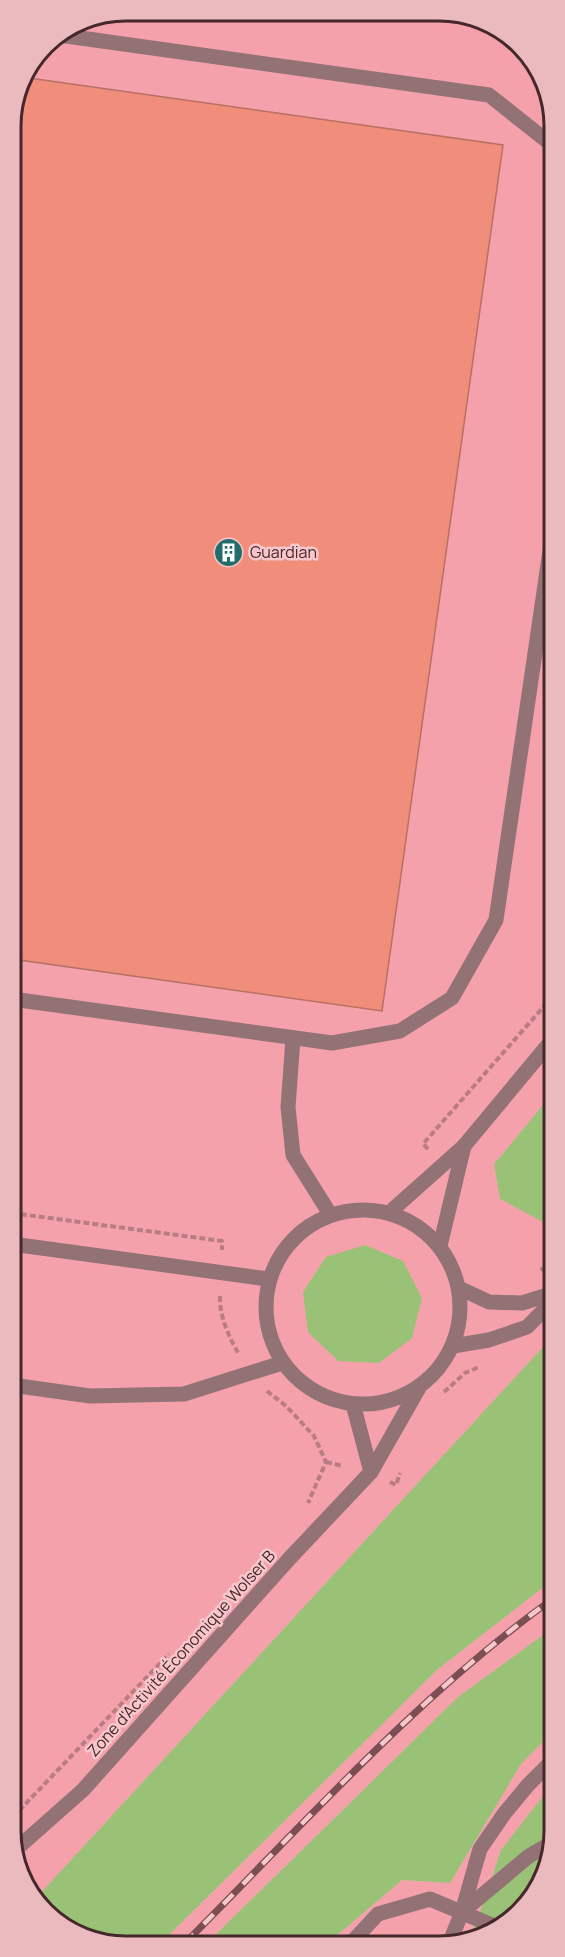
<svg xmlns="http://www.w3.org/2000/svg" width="565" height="1957" font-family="Manrope,sans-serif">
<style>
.built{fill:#f5a1ac}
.green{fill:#9ac277}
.building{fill:#f18d7b;stroke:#b77164;stroke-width:1.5}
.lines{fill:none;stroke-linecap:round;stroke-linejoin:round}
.path{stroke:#b87c83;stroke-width:4;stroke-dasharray:6 3;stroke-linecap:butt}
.minor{stroke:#927275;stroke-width:15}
.rail-casing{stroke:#7a4e53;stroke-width:7}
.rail{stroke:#f8c7cc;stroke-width:4.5;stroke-dasharray:14;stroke-linecap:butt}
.labels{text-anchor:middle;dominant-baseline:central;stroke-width:5;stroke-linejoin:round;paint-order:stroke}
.poi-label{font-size:16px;fill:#46272b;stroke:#f8c7cc;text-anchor:start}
.street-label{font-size:16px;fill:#46272b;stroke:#f8c7cc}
.rim{fill:none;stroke:#46272b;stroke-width:3}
</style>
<rect width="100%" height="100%" fill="#feb0b9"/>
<g class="built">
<path d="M126,11L462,13L521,44L552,103L553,1093L494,1164L501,1199L554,1228V1335L36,1898L13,1854L11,118L44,44L82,19Z"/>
<path d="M554,1579V1627L458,1697L206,1944H160L438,1669Z"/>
<path d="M554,1731V1782L501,1850L484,1902L468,1941L462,1944H327L402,1880L450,1883L521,1764Z"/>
</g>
<g class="green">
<path d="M553,1093L554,1228L500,1199L494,1164Z"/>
<path d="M365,1245L403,1261L422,1298L412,1338L379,1363L338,1361L308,1332L303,1292L326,1257Z"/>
<path d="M554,1335V1579L438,1669L160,1944H103L44,1913L36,1898Z"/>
<path d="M554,1627V1731L521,1764L450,1883L402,1880L327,1944H206L458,1697Z"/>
<path d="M554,1782V1839L526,1908L468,1941L484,1902L501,1850Z"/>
</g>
<path class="building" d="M29,78L503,145L382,1011L12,959L11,118Z"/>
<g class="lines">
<g class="path">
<path d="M428,1149L423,1144L553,996"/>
<path d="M12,1213L222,1241V1250"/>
<path d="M545,1272L542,1269L554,1257"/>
<path d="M220,1296C219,1315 229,1338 239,1354"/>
<path d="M267,1391L286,1406L314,1436L326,1462L308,1503"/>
<path d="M444,1392L465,1373L479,1367"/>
<path d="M326,1462L343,1466"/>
<path d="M390,1482L396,1485L400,1473"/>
<path d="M13,1817L169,1654"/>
</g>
<g class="minor">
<path d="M59,35L489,95L552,145"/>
<path d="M12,999L332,1043L400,1031L452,998L496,920L553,530"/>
<path d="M293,1038L288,1107L293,1155L330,1214"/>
<circle cx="363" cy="1307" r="97"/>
<path d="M390,1212L464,1146L553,1039"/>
<path d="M12,1244L268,1279"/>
<path d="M440,1246L464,1146"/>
<path d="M459,1288L489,1302L522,1303L554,1293"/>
<path d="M453,1346L489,1340L527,1327L554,1300"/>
<path d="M12,1385L90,1396L184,1394L282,1363"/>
<path d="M353,1404L371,1472"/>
<path d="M13,1852L83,1790L289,1559L371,1472L420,1386"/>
<path d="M462,1912L529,1856L553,1842"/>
<path d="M350,1944L378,1914L430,1899L494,1926"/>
<path d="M449,1944L462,1912L480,1849L504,1814L528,1785L554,1759"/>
</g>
<defs>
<path id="rail" d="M184,1944C303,1825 417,1696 554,1598"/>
</defs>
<use href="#rail" class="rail-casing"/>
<use href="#rail" class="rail"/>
</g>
<defs>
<symbol id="building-disc" viewBox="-11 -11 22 22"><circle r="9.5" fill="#226d6a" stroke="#f8c7cc"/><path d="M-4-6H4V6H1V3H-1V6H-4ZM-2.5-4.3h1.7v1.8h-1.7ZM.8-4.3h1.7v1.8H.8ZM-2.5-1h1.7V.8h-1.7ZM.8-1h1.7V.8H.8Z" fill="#fff"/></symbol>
</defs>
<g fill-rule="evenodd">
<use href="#building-disc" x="212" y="536" width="33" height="33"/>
</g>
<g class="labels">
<g class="poi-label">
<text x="250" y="552">Guardian</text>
</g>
<g class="street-label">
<text transform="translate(181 1653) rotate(-48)">Zone d'Activité Économique Wolser B</text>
</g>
</g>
<path d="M0 0H565V1957H0ZM126 21H439A105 105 0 0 1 544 126V1831A105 105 0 0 1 439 1936H126A105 105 0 0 1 21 1831V126A105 105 0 0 1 126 21Z" fill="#eababf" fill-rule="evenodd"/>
<path class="rim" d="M126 21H439A105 105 0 0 1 544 126V1831A105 105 0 0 1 439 1936H126A105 105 0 0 1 21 1831V126A105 105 0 0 1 126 21Z"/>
</svg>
